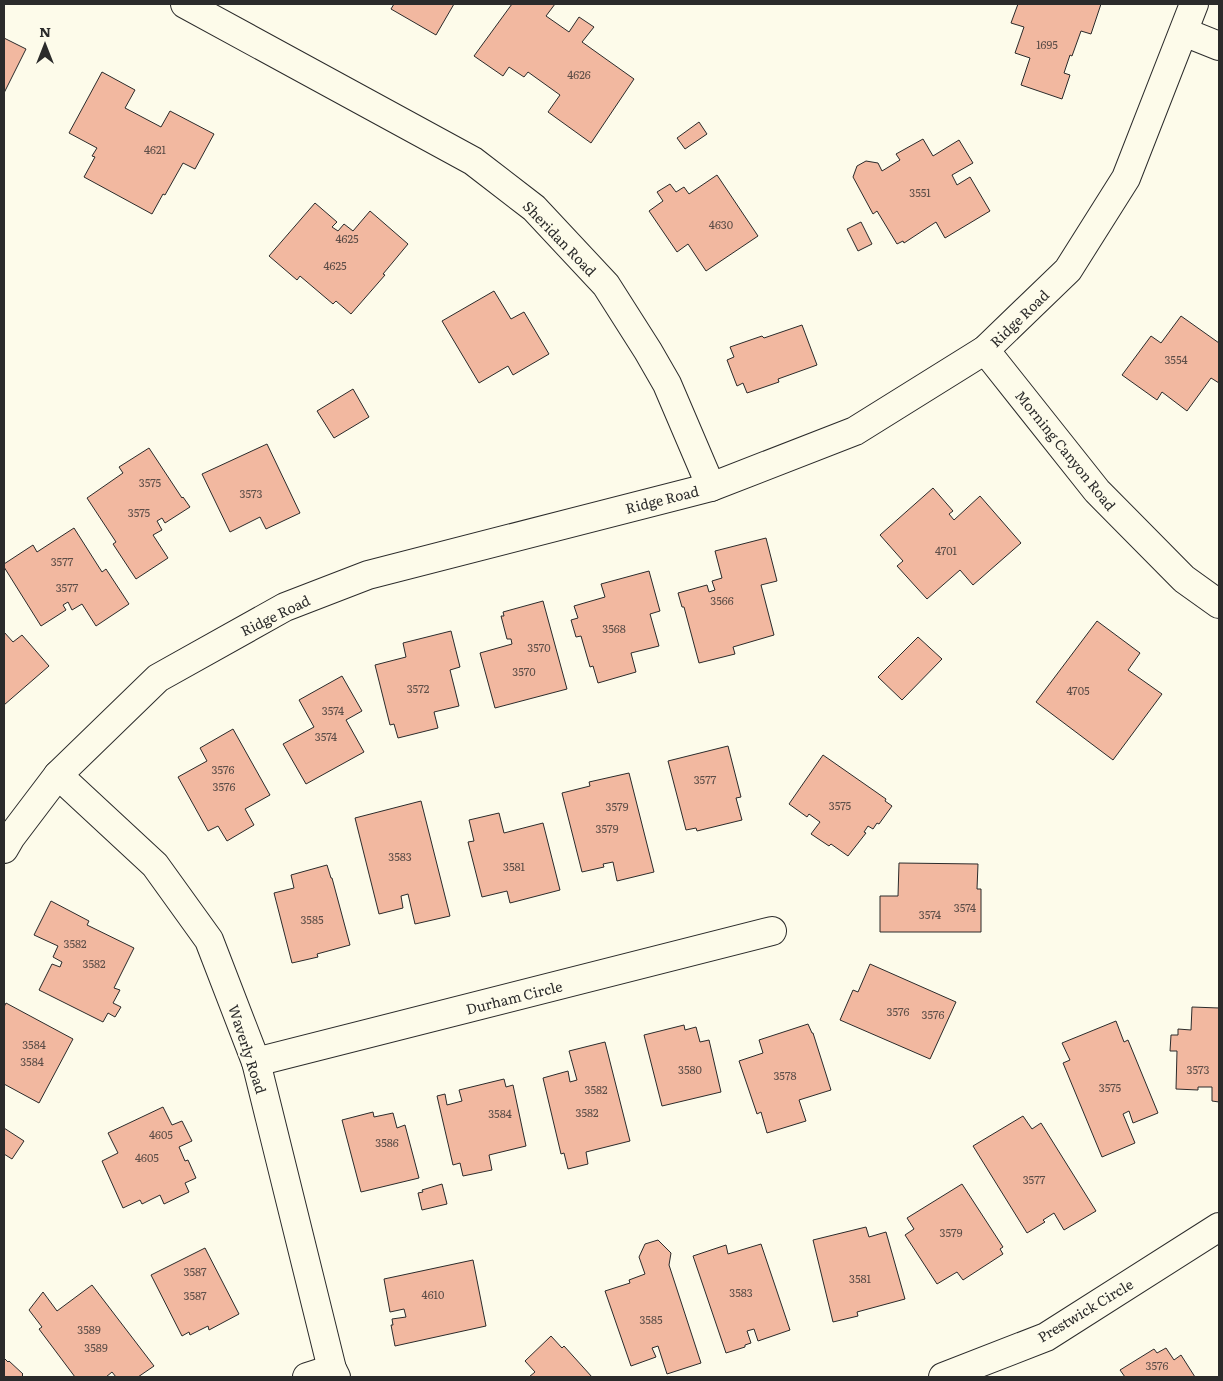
<svg xmlns="http://www.w3.org/2000/svg" width="1223" height="1381" font-family="Literata,serif">
<style>
.building{fill:#f2b8a0;stroke:#2b2b2b}
.lines{fill:none;stroke-linecap:round;stroke-linejoin:round}
.street-casing{stroke:#2b2b2b;stroke-width:30}
.street{stroke:#fdfbea;stroke-width:28}
.labels{text-anchor:middle;dominant-baseline:central;stroke-width:4;stroke-linejoin:round;paint-order:stroke}
.number-label{font-size:11px;fill:#5d4e48}
.street-label{font-size:14px;fill:#2b2b2b;stroke:#fdfbea}
</style>
<rect width="100%" height="100%" fill="#fdfbea"/>
<g class="building">
<path d="M394,4H454L436,35L391,9Z"/>
<path d="M512,4H555L546,16L569,32L579,17L594,27L582,42L634,79L591,143L548,112L560,95L528,72L524,77L509,67L503,76L474,56Z"/>
<path d="M1018,4H1101L1091,34L1081,31L1072,56L1070,55L1064,73L1070,75L1062,99L1021,85L1030,58L1015,53L1024,27L1011,23Z"/>
<path d="M4,38L26,49L4,93Z"/>
<path d="M102,72L135,90L125,108L161,127L170,111L214,134L195,169L183,163L165,195L163,194L152,214L84,177L95,157L92,156L97,148L69,133Z"/>
<path d="M699,122L707,134L685,149L677,138Z"/>
<path d="M923,139L933,156L959,140L973,163L952,175L957,185L970,177L990,211L945,238L936,222L904,243L903,241L897,244L877,211L873,214L853,177L857,166L866,161L878,163L882,171L900,160L896,154Z"/>
<path d="M717,175L758,236L706,271L688,244L677,252L649,211L663,201L657,192L670,184L676,192L684,187L689,194Z"/>
<path d="M315,203L337,222L332,227L338,231L344,224L353,231L370,211L408,244L383,274L385,275L351,314L336,301L333,304L300,276L297,280L269,256Z"/>
<path d="M861,222L872,244L858,251L847,229Z"/>
<path d="M494,291L511,319L524,312L549,354L513,375L508,366L479,383L442,321Z"/>
<path d="M1181,316L1219,343V383L1211,378L1187,411L1162,392L1157,400L1122,375L1151,336L1161,343Z"/>
<path d="M802,325L817,365L778,379L779,382L747,393L743,383L737,386L727,360L734,357L730,347L762,336L764,338Z"/>
<path d="M353,389L369,417L334,438L317,411Z"/>
<path d="M267,444L300,513L266,529L260,517L230,532L202,474Z"/>
<path d="M149,448L182,498L183,497L190,507L165,523L162,518L157,521L162,530L153,535L168,558L136,579L113,544L116,542L87,498L123,473L119,467Z"/>
<path d="M933,488L953,511L949,514L954,520L980,496L1021,543L973,585L960,570L927,599L897,566L903,561L880,535Z"/>
<path d="M74,528L102,572L106,569L129,604L96,626L82,604L72,610L68,602L63,605L66,610L41,626L4,567V564L33,545L37,552Z"/>
<path d="M766,538L777,581L761,585L774,635L733,647L735,654L699,663L684,607H682L678,593L707,585L709,592L715,590L712,581L722,578L715,551Z"/>
<path d="M649,571L660,611L650,614L659,646L631,653L636,672L598,683L593,666L590,667L581,636L576,637L571,620L578,618L574,606L605,597L601,584Z"/>
<path d="M543,601L567,689L495,708L480,653L512,644L511,639H507L501,616H504L503,612Z"/>
<path d="M1097,621L1140,653L1128,670L1162,694L1113,760L1036,702Z"/>
<path d="M451,631L460,667L450,670L459,706L434,712L438,728L398,738L394,724L390,725L375,665L406,657L403,643Z"/>
<path d="M4,632L13,642L22,635L49,666L4,705Z"/>
<path d="M918,637L942,659L902,700L878,677Z"/>
<path d="M342,676L362,711L346,720L364,752L306,784L283,744L314,727L299,700Z"/>
<path d="M233,729L270,795L245,809L254,825L227,841L218,826L208,831L178,777L207,761L200,748Z"/>
<path d="M728,746L741,797L736,798L742,820L697,831L696,828L686,830L668,761Z"/>
<path d="M823,755L886,799L885,801L892,806L879,824L877,823L873,829L868,826L864,832L866,833L848,856L831,844L829,846L811,834L820,822L809,814L807,817L789,804Z"/>
<path d="M629,773L654,872L617,881L613,862L603,864L604,867L582,872L562,793L590,786L589,782Z"/>
<path d="M421,801L450,916L415,924L408,894L401,896L403,908L379,914L355,818Z"/>
<path d="M499,813L504,833L543,823L560,890L510,903L507,891L482,897L468,842L474,841L469,820Z"/>
<path d="M899,863L978,864L977,889H981V932H880V896H898Z"/>
<path d="M327,865L331,878H332L350,945L317,954L318,957L292,963L274,893L294,888L291,875Z"/>
<path d="M51,901L89,921L87,925L134,948L114,988L120,990L113,1003L121,1007L115,1017L108,1013L103,1022L39,990L52,964L60,967L62,962L53,957L58,946L34,935Z"/>
<path d="M870,964L956,1002L930,1059L840,1020L853,990L858,992Z"/>
<path d="M6,1003L73,1039L39,1103L4,1084V1007Z"/>
<path d="M1192,1007L1219,1008V1102L1212,1101V1087H1198V1090L1176,1089L1177,1051H1170L1171,1035H1178V1029L1191,1030Z"/>
<path d="M1116,1021L1124,1042L1128,1040L1158,1113L1133,1123L1129,1111L1123,1114L1135,1143L1102,1157L1063,1063L1070,1060L1062,1043Z"/>
<path d="M808,1024L812,1033H813L831,1090L799,1100L806,1121L767,1133L761,1112L757,1114L739,1061L763,1053L759,1040Z"/>
<path d="M684,1025L685,1030L696,1027L700,1042L709,1040L721,1092L662,1106L644,1035Z"/>
<path d="M605,1042L630,1141L586,1152L588,1164L568,1169L564,1153L561,1154L543,1078L568,1071L570,1082L577,1080L569,1051Z"/>
<path d="M504,1079L506,1087L513,1085L526,1146L489,1155L492,1170L463,1176L460,1163L453,1165L437,1096L445,1094L447,1105L462,1101L459,1090Z"/>
<path d="M163,1107L172,1125L182,1121L192,1141L179,1147L185,1161L188,1160L196,1178L185,1183L189,1192L164,1204L160,1195L142,1204L140,1200L123,1208L102,1161L118,1153L108,1133Z"/>
<path d="M373,1112L374,1117L393,1113L397,1128L405,1125L419,1178L361,1192L342,1120Z"/>
<path d="M1023,1116L1032,1129L1041,1123L1096,1211L1064,1230L1054,1213L1043,1220L1045,1222L1027,1233L973,1146Z"/>
<path d="M4,1128L24,1141L12,1159L4,1154Z"/>
<path d="M442,1184L447,1204L422,1210L418,1193L423,1192L422,1190Z"/>
<path d="M962,1184L1003,1247L1000,1249L1003,1254L963,1280L957,1272L937,1284L905,1235L914,1229L907,1218Z"/>
<path d="M866,1227L869,1237L886,1232L905,1299L857,1312L858,1316L833,1322L813,1240Z"/>
<path d="M658,1240L671,1253L669,1265L701,1363L667,1374L658,1346L652,1348L656,1357L631,1366L605,1291L630,1283L629,1280L645,1274L639,1257L645,1244Z"/>
<path d="M761,1244L790,1330L758,1341L754,1329L747,1331L751,1343L745,1345V1347L726,1353L693,1256L726,1245L728,1254Z"/>
<path d="M205,1248L239,1314L209,1330L208,1326L190,1335L189,1332L182,1336L151,1275Z"/>
<path d="M473,1260L486,1326L395,1346L391,1325H393L392,1319L406,1317L404,1309L390,1312L384,1279Z"/>
<path d="M92,1285L154,1366L138,1377H116L112,1372L106,1377H75L39,1329L42,1327L29,1310L43,1292L57,1311Z"/>
<path d="M551,1336L562,1348L564,1346L592,1377H529L535,1372L525,1361Z"/>
<path d="M1166,1348L1174,1360L1181,1355L1195,1377H1125L1120,1370L1154,1349L1157,1353Z"/>
<path d="M4,1358L8,1362L9,1361L23,1374L22,1375L24,1377H4Z"/>
</g>
<g class="lines">
<defs>
<g id="street">
<path d="M185,4L473,161L534,208L606,285L648,351L667,384L711,487"/>
<path d="M1184,32L1219,46"/>
<path d="M985,350L1097,491L1184,579L1219,604"/>
<path d="M58,775L155,865L209,940L256,1062L332,1369L336,1377"/>
<path d="M4,849L11,837L58,775L158,678L285,607L368,575L711,487L855,431L985,350L1068,270L1126,178L1194,4"/>
<path d="M256,1062L772,931"/>
<path d="M307,1377L332,1369"/>
<path d="M943,1377L1046,1337L1219,1227"/>
</g>
</defs>
<use href="#street" class="street-casing"/>
<use href="#street" class="street"/>
</g>
<g class="labels">
<g class="number-label">
<text x="1047" y="44">1695</text>
<text x="579" y="74">4626</text>
<text x="155" y="149">4621</text>
<text x="920" y="192">3551</text>
<text x="721" y="224">4630</text>
<text x="347" y="238">4625</text>
<text x="335" y="265">4625</text>
<text x="1176" y="359">3554</text>
<text x="150" y="482">3575</text>
<text x="251" y="493">3573</text>
<text x="139" y="512">3575</text>
<text x="946" y="550">4701</text>
<text x="62" y="561">3577</text>
<text x="67" y="587">3577</text>
<text x="722" y="600">3566</text>
<text x="614" y="628">3568</text>
<text x="539" y="647">3570</text>
<text x="524" y="671">3570</text>
<text x="418" y="688">3572</text>
<text x="1078" y="690">4705</text>
<text x="333" y="710">3574</text>
<text x="326" y="736">3574</text>
<text x="223" y="769">3576</text>
<text x="705" y="779">3577</text>
<text x="224" y="786">3576</text>
<text x="840" y="805">3575</text>
<text x="617" y="806">3579</text>
<text x="607" y="828">3579</text>
<text x="400" y="856">3583</text>
<text x="514" y="866">3581</text>
<text x="965" y="907">3574</text>
<text x="930" y="914">3574</text>
<text x="312" y="919">3585</text>
<text x="75" y="943">3582</text>
<text x="94" y="963">3582</text>
<text x="898" y="1011">3576</text>
<text x="933" y="1014">3576</text>
<text x="34" y="1044">3584</text>
<text x="32" y="1061">3584</text>
<text x="690" y="1069">3580</text>
<text x="1198" y="1069">3573</text>
<text x="785" y="1075">3578</text>
<text x="1110" y="1087">3575</text>
<text x="596" y="1089">3582</text>
<text x="587" y="1112">3582</text>
<text x="500" y="1113">3584</text>
<text x="161" y="1134">4605</text>
<text x="387" y="1142">3586</text>
<text x="147" y="1157">4605</text>
<text x="1034" y="1179">3577</text>
<text x="951" y="1232">3579</text>
<text x="195" y="1271">3587</text>
<text x="860" y="1278">3581</text>
<text x="741" y="1292">3583</text>
<text x="433" y="1294">4610</text>
<text x="195" y="1295">3587</text>
<text x="651" y="1319">3585</text>
<text x="89" y="1329">3589</text>
<text x="96" y="1347">3589</text>
<text x="1157" y="1365">3576</text>
</g>
<g class="street-label">
<text transform="translate(560 238) rotate(46)">Sheridan Road</text>
<text transform="translate(1019 318) rotate(-44)">Ridge Road</text>
<text transform="translate(1066 450) rotate(51)">Morning Canyon Road</text>
<text transform="translate(662 499) rotate(-14)">Ridge Road</text>
<text transform="translate(275 615) rotate(-26)">Ridge Road</text>
<text transform="translate(514 997) rotate(-14)">Durham Circle</text>
<text transform="translate(248 1049) rotate(72)">Waverly Road</text>
<text transform="translate(1085 1310) rotate(-31)">Prestwick Circle</text>
</g>
</g>
<rect width="1223" height="1381" fill="none" stroke="#2b2b2b" stroke-width="10"/>
<g transform="translate(45 45)" stroke="#fdfbea" stroke-width="4" paint-order="stroke">
<path d="M0-4L9 19L0 12L-9 19Z" fill="#2b2b2b"/>
<text y="-8" font-size="14" font-weight="bold" text-anchor="middle" fill="#2b2b2b">N</text>
</g>
</svg>
